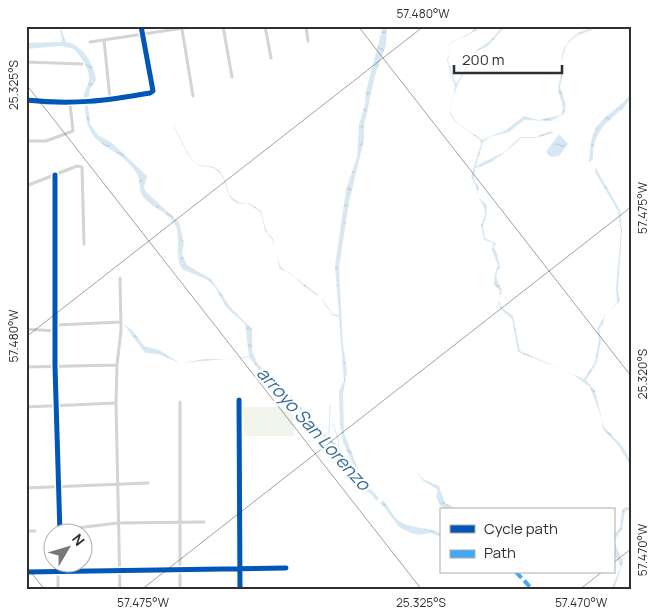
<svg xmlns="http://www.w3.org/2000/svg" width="657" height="616" font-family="Manrope,sans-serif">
	<defs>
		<pattern id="water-ripples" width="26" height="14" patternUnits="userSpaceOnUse" patternTransform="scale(1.25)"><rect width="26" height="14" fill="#d8e8f3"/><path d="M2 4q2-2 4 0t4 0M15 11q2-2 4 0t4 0" fill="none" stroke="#bac7d1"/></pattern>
	</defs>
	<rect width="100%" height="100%" fill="#fff"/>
	<path fill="#f1f5ec" d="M243,407H293L294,436H244Z"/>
	<path fill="url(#water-ripples)" d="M60,26L66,42C83,45 94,64 96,80L90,89L88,100H84C83,92 87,89 89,81C91,70 81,57 74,49L61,46L26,49V43L62,42Z
		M383,26H387L386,45L375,75L364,126V140L349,202L339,267L343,345L347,371L343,394L344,433L363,481L379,498L377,501L370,493L364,491L336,449L320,433L306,422L296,407L269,383L249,357L182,363L204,359H226L249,356L245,324L226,307L215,287L206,279L182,269C173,253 183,235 173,221C165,211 151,206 143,197C138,190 141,181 137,174C117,141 86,153 85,105H88L90,124L98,135L112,143L147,176L144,187L146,192L179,222L184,243L182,254L187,265L211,279L231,308L252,329V351L257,363L300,405L307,419L337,445L361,483L343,442L340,425L339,391L344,381L339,317L332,315L320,297L305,287L290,273L280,269L272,239L265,231L262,217L260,212L249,204C246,203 244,204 241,204C225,202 228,183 220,173C214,166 206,167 199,166C190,163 176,131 172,123C177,130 190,161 198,165C202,166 208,165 213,167C226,172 226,186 230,196L240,203H249L261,211L267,233L273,238L275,251L281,267C299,282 322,292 332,314L339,315L335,266L346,190L357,157L359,125L365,104L366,91Z
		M478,26H480C472,37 459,36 450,44L448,61L456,84L477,50L490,41L502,27L507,26C499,32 497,36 491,43C488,48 482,47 478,51C469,62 446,101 452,115C457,125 474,133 482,140L506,130L524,116L538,120L561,115C566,107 559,97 558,89C558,83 561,78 561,73C559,43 573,30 602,26L576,36L567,44L561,62L563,73L560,87L566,105L564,114L551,121L524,120L509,132L490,137L483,142L476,166L504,152L520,137H536L550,131L554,133L535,138H521C511,148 488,167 475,168L474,180L479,187L477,195V189L471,176L481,144L480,140L455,121L450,114L455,87L447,61L451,42L470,33Z
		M631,93C631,114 591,118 593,159L589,162C590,154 590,145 592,138C596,118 621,109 631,93Z
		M559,134L568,144L559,156L551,157L546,152Z
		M595,167L620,210L622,231L618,289L620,301L610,311L617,303L616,287L621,232L618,211L595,172Z
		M478,197L487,205L486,218L483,225L485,238L496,244L493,248L497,253L500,267C493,274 498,283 502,290L501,295H499L500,291L494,284L495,273L498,266L492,250L493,243L484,240L481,225C488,212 485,208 478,197Z
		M498,299L502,308L513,316L520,351L584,379L595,362L599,339L597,329L605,315L603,324L599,329L601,340L597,362L586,380L595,391L604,427L622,446L631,461V466L618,445L603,429L602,419L590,387L571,373L518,352L512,319L500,308Z
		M123,323L132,330L144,346L159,350L180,363L158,354L145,353Z
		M417,471L423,479L439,486L445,503L459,510C446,510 439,509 436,496L438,490L422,480Z
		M383,500C388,506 392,515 398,520C410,529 427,527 441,533V537L431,533L419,535L411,533L399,527L381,503Z
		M625,507H631V510L625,511L622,529L614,541L623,562L614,590H611L621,566L613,553V535L620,528L622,510Z"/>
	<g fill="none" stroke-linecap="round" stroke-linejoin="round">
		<path stroke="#d8e8f3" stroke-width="1" d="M333,424L338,439L339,450
			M329,436L330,405"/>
		<path stroke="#d4d4d4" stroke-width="3" d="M223,26L232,77
			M265,26L271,58
			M306,26L308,41
			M182,29L193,96
			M104,40L110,99
			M90,42L197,26
			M26,62L82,64
			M26,141H46L73,131L70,104
			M55,175V366L60,534
			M26,186L77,166L82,167L84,244
			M56,325L121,322
			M26,329L55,331
			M26,367L117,365
			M239,400L240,590
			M26,407L116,403
			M26,488L148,483
			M60,530L118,523L204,522
			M26,531H35
			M26,572L286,568
			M58,590V564
			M120,590L116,403L117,365L121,330L120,278
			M180,590V402"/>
		<path stroke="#d4d4d4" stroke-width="4.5" d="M26,100C73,105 105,101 150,93L153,91L141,26"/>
		<path stroke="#3fa9f5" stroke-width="4" stroke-dasharray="8 4" stroke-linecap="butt" d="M516,572L533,590"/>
		<defs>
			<path id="cycleway" d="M26,100C73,105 105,101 150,93L153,91L141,26
				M55,175V366L60,534
				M239,400L240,590
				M26,572L286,568"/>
		</defs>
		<use href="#cycleway" stroke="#fff" stroke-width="8"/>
		<use href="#cycleway" stroke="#0057b8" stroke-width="5"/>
	</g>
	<path fill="none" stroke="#2f2f2f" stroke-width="1" stroke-opacity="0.45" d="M358,26L631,376M26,84L422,590M26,337L424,26M613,563L631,549M26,566L45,590M141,590L631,207M579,590L602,572"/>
	<g text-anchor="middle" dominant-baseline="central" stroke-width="5" stroke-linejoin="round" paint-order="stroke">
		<g font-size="18" font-style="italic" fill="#376f98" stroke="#fff">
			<text transform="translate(314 428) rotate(48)">arroyo San Lorenzo</text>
		</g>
	</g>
	<rect width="657" height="616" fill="none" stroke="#ffffff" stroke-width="55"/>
	<rect x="440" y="508" width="175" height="65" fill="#ffffff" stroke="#acacac"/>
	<rect x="450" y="525" width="25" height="8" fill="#0057b8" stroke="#acacac"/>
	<text x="484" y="534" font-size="15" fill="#2f2f2f">Cycle path</text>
	<rect x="450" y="550" width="25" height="8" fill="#3fa9f5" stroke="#acacac"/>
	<text x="484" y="558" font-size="15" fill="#2f2f2f">Path</text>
	<g transform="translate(68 548) rotate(52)"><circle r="24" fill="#ffffff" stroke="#acacac"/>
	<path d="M0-4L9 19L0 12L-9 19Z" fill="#787878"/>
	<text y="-8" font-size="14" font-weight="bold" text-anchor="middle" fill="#2f2f2f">N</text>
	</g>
	<path d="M454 65v8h108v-8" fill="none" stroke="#2f2f2f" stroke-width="2.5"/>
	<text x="462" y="65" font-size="15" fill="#2f2f2f" stroke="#ffffff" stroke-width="4" paint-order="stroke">200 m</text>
	<rect x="28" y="28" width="602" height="560" fill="none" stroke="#2f2f2f" stroke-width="2"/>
	<g font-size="12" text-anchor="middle" fill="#2f2f2f">
		<text x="423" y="18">57.480°W</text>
		<text transform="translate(14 85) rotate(-90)" y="4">25.325°S</text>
		<text transform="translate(643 208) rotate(-90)" y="4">57.475°W</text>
		<text transform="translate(14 336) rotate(-90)" y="4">57.480°W</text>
		<text transform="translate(643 374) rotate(-90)" y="4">25.320°S</text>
		<text transform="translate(643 550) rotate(-90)" y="4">57.470°W</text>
		<text x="143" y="607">57.475°W</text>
		<text x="421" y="607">25.325°S</text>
		<text x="581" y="607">57.470°W</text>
	</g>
</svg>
